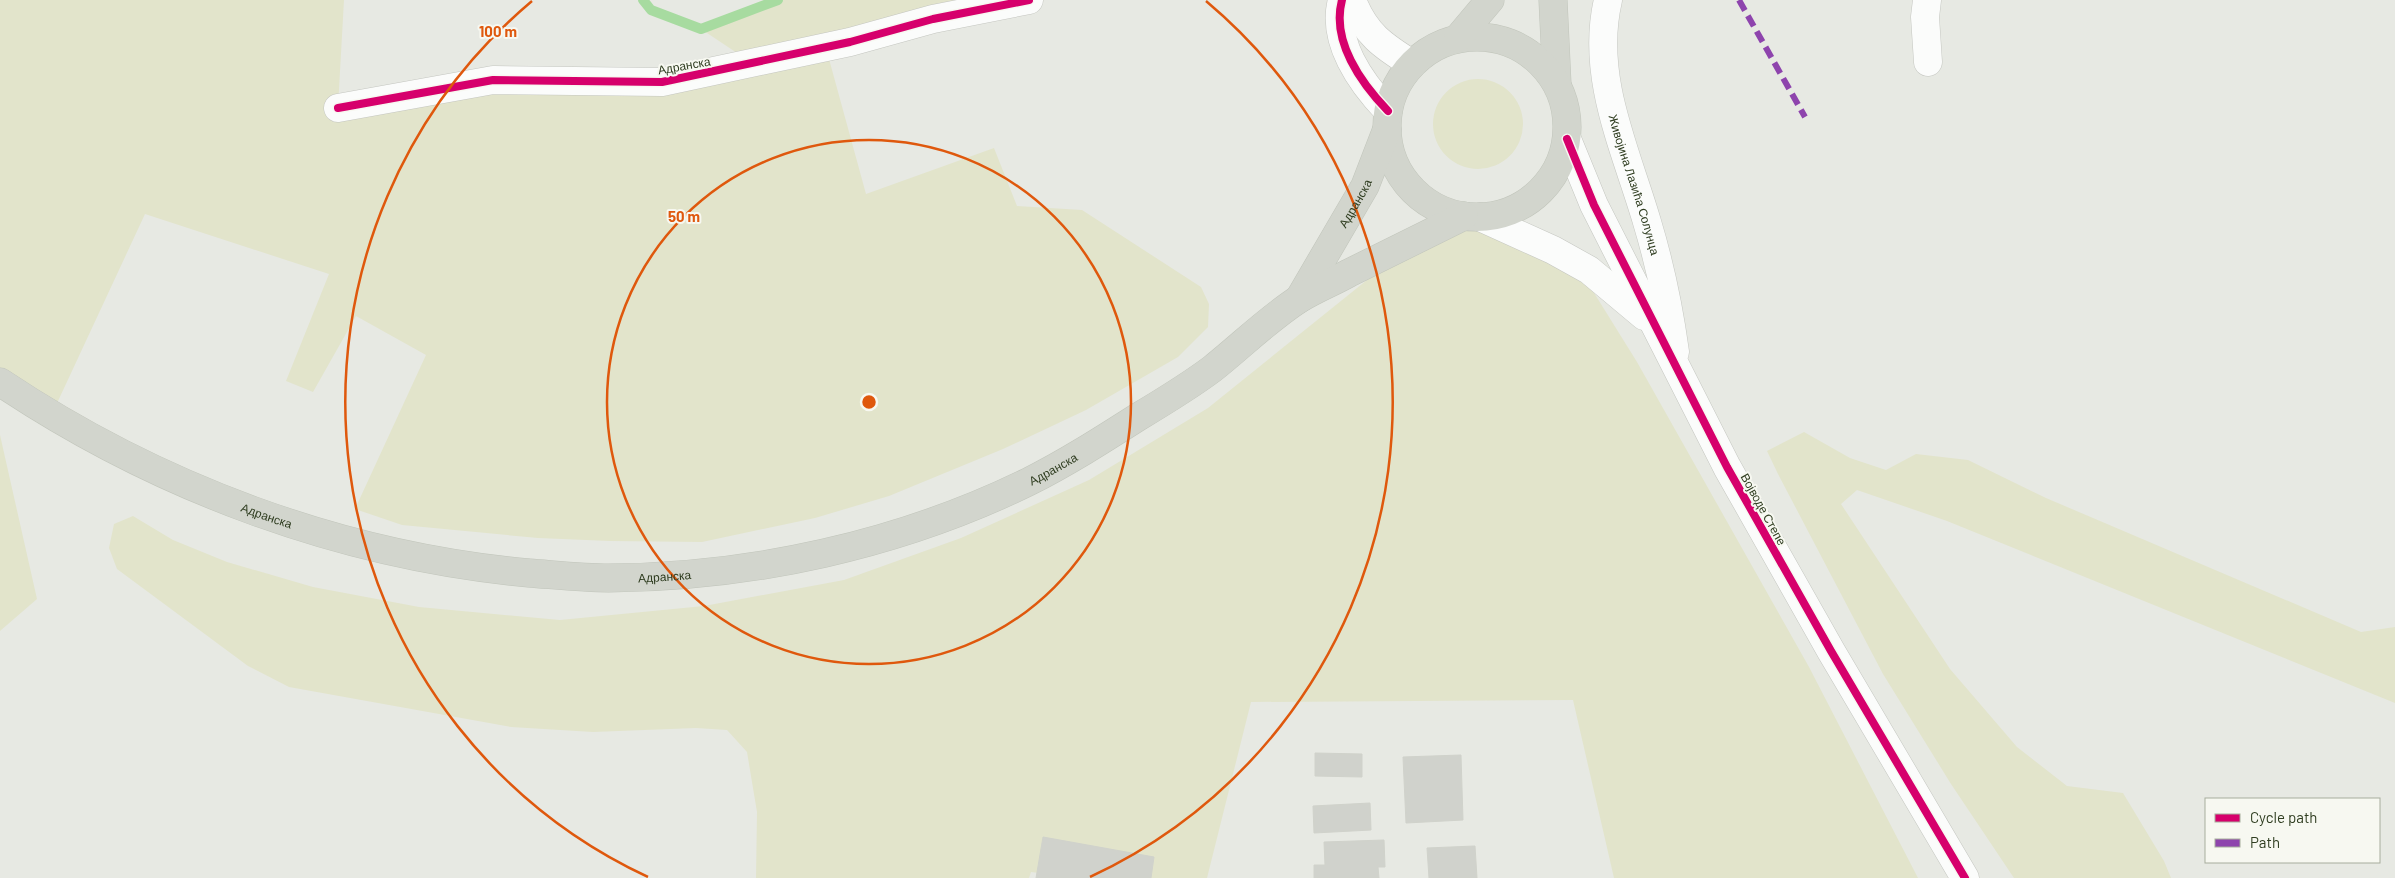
<svg xmlns="http://www.w3.org/2000/svg" width="2395" height="878" font-family="Barlow,sans-serif">
	<rect width="100%" height="100%" fill="#e7e9e3"/>
	<path fill="#e2e4cb" d="M0,0H344L338,107L752,63L701,29L777,0H1029L826,48L866,194L994,148L1017,206L1082,210L1201,287L1209,304L1208,327L1178,357L1086,410L1003,449L889,496L815,518L702,542L610,541L538,538L402,525L355,509L426,355L356,316L313,392L286,381L329,274L145,214L52,414L0,382Z
		M1433 124a45 45 0 1 1 90 0a45 45 0 1 1-90 0Z
		M1468,229L1495,233L1566,270L1591,288L1637,362L1809,667L1918,878H1614L1573,700L1251,702L1207,878H1079L1031,872L1029,878H756L757,812L747,752L727,730L696,728L593,732L511,727L289,687L248,666L117,569L109,548L114,524L133,516L173,540L227,562L313,587L419,607L560,620L704,606L844,580L961,538L1089,480L1208,408L1372,276Z
		M1804,432L1850,458L1886,470L1916,454L1968,460L2046,498L2361,632L2395,627V703L1947,521L1857,490L1841,504L1950,669L2017,747L2067,786L2123,793L2164,861L2171,878H2014L1951,784L1883,674L1778,474L1767,451Z
		M0,435L37,599L0,631Z"/>
	<g fill="none" stroke-linecap="round" stroke-linejoin="round">
		<path stroke="#a7dba0" stroke-width="10" d="M643,0L651,10L701,29L778,0"/>
	</g>
	<path fill="#d0d2cc" stroke="#d0d2cb" d="M1315,753L1362,754V777L1315,776Z
		M1461,755L1463,820L1406,823L1403,757Z
		M1370,803L1371,830L1314,833L1313,806Z
		M1043,837L1154,857L1151,878H1036Z
		M1384,840L1385,867H1378L1379,878H1314V865H1325L1324,842Z
		M1475,846L1477,878H1429L1427,848Z"/>
	<g fill="none" stroke-linecap="round" stroke-linejoin="round">
		<defs>
			<g id="minor">
				<path d="M1342,0C1331,41 1361,83 1388,111"/>
				<path d="M1352,0C1365,34 1383,46 1412,64"/>
				<path id="s1" d="M1608,0C1590,77 1626,150 1647,222C1660,265 1669,308 1675,352"/>
				<path d="M1927,0L1925,17L1928,62"/>
				<path d="M338,108L493,80L662,82L850,42L933,19L1029,0"/>
				<path d="M1567,139L1594,205L1727,467L1831,651L1965,878"/>
				<path d="M1480,217L1553,250L1589,270L1644,316"/>
			</g>
			<g id="major">
				<path d="M1553,0L1557,84"/>
				<circle cx="1477" cy="127" r="90"/>
				<path d="M1458,38L1490,0"/>
				<path id="s2" d="M1299,299L1365,186L1387,129"/>
				<path id="s3" d="M0,382C157,487 341,556 529,573C556,575 583,578 609,578C752,577 899,545 1028,482C1066,463 1102,440 1138,417C1163,402 1188,387 1212,369C1241,346 1268,319 1299,299C1315,289 1333,282 1349,273C1387,254 1425,235 1464,216"/>
			</g>
		</defs>
		<use href="#minor" stroke="#c4c6c0" stroke-width="29"/>
		<use href="#major" stroke="#c1c5bb" stroke-width="29"/>
		<use href="#minor" stroke="#fbfcfb" stroke-width="28"/>
		<use href="#major" stroke="#d2d5cd" stroke-width="28"/>
		<path stroke="#8e44ad" stroke-width="6" stroke-dasharray="12 6" stroke-linecap="butt" d="M1739,0L1805,117"/>
		<defs>
			<path id="cycleway" d="M1342,0C1331,41 1361,83 1388,111
				M338,108L493,80L662,82L850,42L933,19L1029,0
				M1567,139L1594,205L1727,467L1831,651L1965,878"/>
		</defs>
		<use href="#cycleway" stroke="#f7f8f1" stroke-width="11"/>
		<use href="#cycleway" stroke="#d6006c" stroke-width="8"/>
	</g>
	<g fill="none" stroke="#df580d" stroke-width="2.5">
		<circle cx="869" cy="402" r="262"/>
		<path d="M648 877A524 524 0 0 1 532 1M1206 1A524 524 0 0 1 1090 877"/>
	</g>
	<g text-anchor="middle" dominant-baseline="central" stroke-width="4" stroke-linejoin="round" paint-order="stroke">
		<g font-size="12" fill="#2f3d20" stroke="#f7f8f1">
			<text transform="translate(684 65) rotate(-10)">Адранска</text>
			<text stroke="none"><textPath href="#s1" startOffset="189">Живојина Лазића Солунца</textPath></text>
			<text stroke="none"><textPath href="#s2" startOffset="111">Адранска</textPath></text>
			<text stroke="none"><textPath href="#s3" startOffset="1110">Адранска</textPath></text>
			<text transform="translate(1764 509) rotate(61)">Војводе Степе</text>
			<text stroke="none"><textPath href="#s3" startOffset="299">Адранска</textPath></text>
			<text stroke="none"><textPath href="#s3" startOffset="704">Адранска</textPath></text>
		</g>
	</g>
	<circle cx="869" cy="402" r="8" fill="#df580d" stroke="#f7f8f1" stroke-width="2.5"/>
	<g font-size="15" text-anchor="middle" font-weight="bold" fill="#df580d" stroke="#f7f8f1" stroke-width="4" stroke-linejoin="round" paint-order="stroke">
		<text x="498" y="37">100 m</text>
		<text x="684" y="222">50 m</text>
	</g>
	<rect x="2205" y="798" width="175" height="65" fill="#f7f8f1" stroke="#a7ad9d"/>
	<rect x="2215" y="814" width="25" height="8" fill="#d6006c" stroke="#a7ad9d"/>
	<text x="2250" y="823" font-size="15" fill="#2f3d20">Cycle path</text>
	<rect x="2215" y="839" width="25" height="8" fill="#8e44ad" stroke="#a7ad9d"/>
	<text x="2250" y="848" font-size="15" fill="#2f3d20">Path</text>
</svg>
